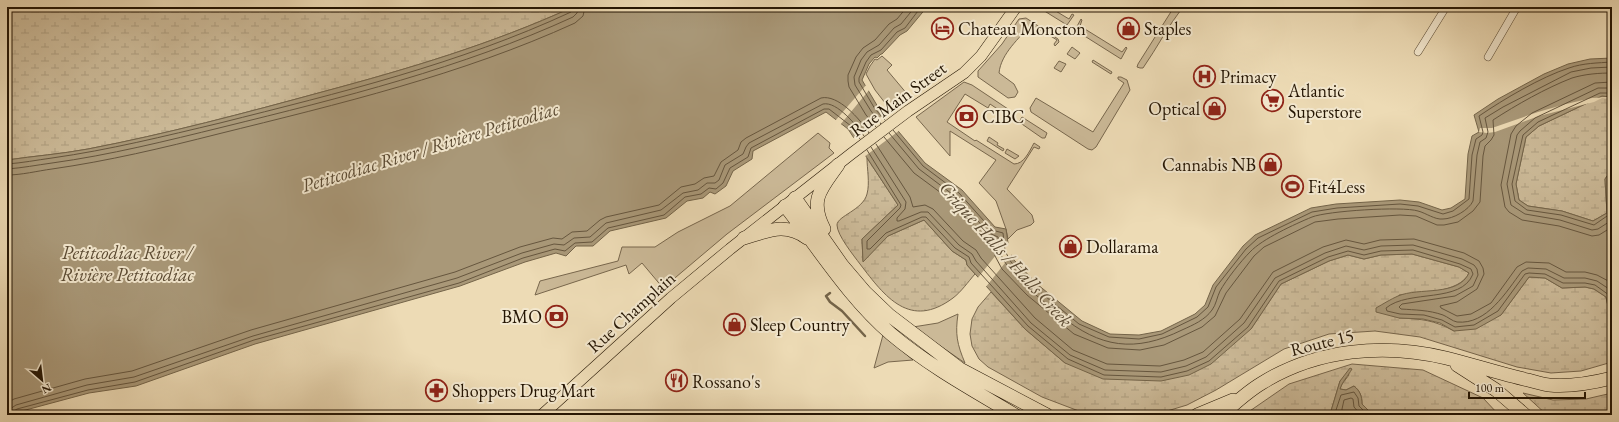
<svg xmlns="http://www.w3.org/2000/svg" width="1619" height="422" font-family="'EB Garamond',serif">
	<defs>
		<pattern id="wetland-marsh" width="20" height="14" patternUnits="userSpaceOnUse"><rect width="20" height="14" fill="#cbb997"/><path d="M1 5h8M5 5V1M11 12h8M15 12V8" fill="none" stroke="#ae9e80"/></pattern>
	</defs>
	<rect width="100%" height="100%" fill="#eddbb5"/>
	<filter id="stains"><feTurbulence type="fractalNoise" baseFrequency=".005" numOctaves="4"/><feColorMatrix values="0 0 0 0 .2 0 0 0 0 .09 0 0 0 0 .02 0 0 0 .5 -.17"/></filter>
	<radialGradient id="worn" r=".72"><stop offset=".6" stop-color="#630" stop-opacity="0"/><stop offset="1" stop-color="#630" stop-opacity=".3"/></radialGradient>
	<path fill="#cbb997" stroke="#78674d" d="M1038,7H1049L1069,19L1072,14L1074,15L1067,25Z
		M1174,7H1183C1168,26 1157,48 1143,68H1140L1137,67L1138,64Z
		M1026,18L1058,39L1059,42L1055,46L1054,44L1057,40L1031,24C1020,38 1001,53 999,73L1014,84L1018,92L1015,97L1008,98L978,77V71L1002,44L1019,19Z
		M1081,19L1082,20L1080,26L1122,52L1126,47L1127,48L1121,59L1075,30Z
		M1072,47L1080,53L1075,59L1067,54Z
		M882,56L892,65L887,70L908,95L889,108L875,90L866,74L870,66L875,59L877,60Z
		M1093,60L1112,72L1111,74L1092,62Z
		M1059,61L1066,64L1061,72L1054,68Z
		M1118,77H1121L1127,80L1130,90L1096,147L1092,150L1088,149L1031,112L1030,108L1036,98L1093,132L1124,83L1118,79Z
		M964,82L972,85L1008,109L1009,112L1005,114L990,104L988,108L965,94L947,122L975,141L976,140L1014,164C1024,164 1029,152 1034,143L1040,147L1039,149L1034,147L1007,189L1032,215L1034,222L1031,225L1017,230L1008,239L1006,229L996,201L979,183L996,160L950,131V156L916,117Z
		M1022,117L1047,133L1045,138H1042L1019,122Z
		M818,133L830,143L829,148L834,153L727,234L663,288L642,263L629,274L626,265L535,295L540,281L618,261L622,247H655L678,232L730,206Z
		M989,137L998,143L997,145L1004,149L1003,151L989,142L987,141Z
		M1007,149L1019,156L1015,159L1005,153Z
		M958,314C955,334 957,344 965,363L913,327L938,323Z
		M883,335L913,360L888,362L874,368Z"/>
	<path fill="url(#wetland-marsh)" stroke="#78674d" d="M7,7H573C492,44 408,69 322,92C245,113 166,134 88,149C61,154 34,156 7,160Z
		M1602,96L1612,97V169L1605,179L1607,213L1593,221L1562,211L1528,206L1519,200L1516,184L1526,137L1539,126Z
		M867,158L898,205L862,239L863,261L888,236L924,220L952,251L966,260L967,265L975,274C968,282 961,292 953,298C910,330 885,297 860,264C854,256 837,235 837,225C837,216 863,210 867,194C870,183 867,169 867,158Z
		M1412,254L1459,267L1469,273C1460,293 1419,293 1399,295V318C1422,319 1434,320 1454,331L1501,315L1529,277L1545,278L1562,288L1585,287L1594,289L1606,297L1612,325V362L1581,371L1551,373L1517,367L1420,337L1375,331L1329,334L1284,349L1216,390L1187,405L1154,415H1094L1084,413L1042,397L988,367L979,359L972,346L970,334L972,319L978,307L991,292L1025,329L1065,363L1251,329L1281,284L1329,261L1348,255L1364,259L1381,255Z
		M1352,364L1423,370L1483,398L1499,415H1373L1362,404C1362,396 1360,391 1354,386L1346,390L1340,389L1342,384L1349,375L1348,373L1340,381L1331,411L1335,415H1244L1289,384Z
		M1523,393L1553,400L1586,399L1612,393V415H1547Z"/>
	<path fill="#a99878" stroke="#746449" d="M573,7H927L907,31L900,35L882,54H881L877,58L875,57L869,64L862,80L878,107L925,163L962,190L995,227L1006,229L1009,250L1014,260L1037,284L1082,321L1110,334L1139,335L1161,331L1195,314L1205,305L1213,285L1243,246L1255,235L1311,208L1336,204L1400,200L1419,202L1442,210L1451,208L1465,199L1468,154L1472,136L1479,132L1474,115L1498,99L1544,74L1568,64L1590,59L1612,58V97L1602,96L1539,126L1526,137L1516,184L1519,200L1528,206L1562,211L1593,221L1607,213L1605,179L1612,169V325L1606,297L1594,289L1585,287L1562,288L1545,278L1529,277L1501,315L1476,329L1454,331L1440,323L1423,319L1399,318L1376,312V308C1383,304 1391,299 1398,296C1419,287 1458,297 1469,273L1459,267L1412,254L1381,255L1364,259L1348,255L1329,261L1281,284L1251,329L1211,364L1189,375L1161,381L1103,379L1065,363L1025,329L967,265L966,260L952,251L924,220L888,236L863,262L862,239L898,205L848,129L826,112L753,151L752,159L733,171L726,186L715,194L710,192L703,198L687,201L666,218L610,231L593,246H576L566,256L556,253L525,262L460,286L255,344L136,386L89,393L7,415V160C34,156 61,154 88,149C166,134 245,113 322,92C408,69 492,44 573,7Z
		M1350,368L1352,369C1348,376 1342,382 1340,389L1346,390L1354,386C1360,391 1362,396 1362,404L1373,415H1335L1331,411L1340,381Z"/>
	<path fill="#eddbb5" d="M867,84L870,89L840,125L835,121Z
		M1612,97V99L1602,98L1594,102L1539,116L1495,132L1487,133L1479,132L1480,128H1492L1538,112L1566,104L1592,98Z
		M886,113L900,130L864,157L852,139Z
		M1007,241L1011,246L1013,253L985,288L977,279Z"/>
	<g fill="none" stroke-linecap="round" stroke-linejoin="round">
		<path stroke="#66563e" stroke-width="1" d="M1612,82L1595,83L1532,113L1516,126L1511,134L1501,185L1505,207L1509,212L1522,220L1559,226L1592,236L1599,235L1612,227
			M1612,88H1598L1535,118L1520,131L1517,135L1507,184L1511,205L1525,214L1560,220L1592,230L1598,229L1612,220
			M1612,93H1600L1538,122L1523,135L1512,184L1515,201L1527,210L1561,215L1594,225L1610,214L1609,180L1612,176
			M885,120L875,109L859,82V78L866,62L871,55L881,50L897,32L905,28L921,7
			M881,124L871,111L855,85L854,77L861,60L867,52L879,45L894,28L901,24L915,7
			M876,127L866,115L849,87L848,81V75L856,57L863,48L875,40L889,24L897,19L907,7
			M893,130L923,166L959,193L992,230L1003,233L1005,251L1011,262L1034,287L1079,324L1109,337L1139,339L1162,334L1197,317L1208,307L1216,287L1246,249L1258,238L1312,212L1337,208L1400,204L1418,206L1443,214L1453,211L1469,199L1472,155L1476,139L1482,135L1483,132L1479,116C1504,99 1541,77 1569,68C1583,63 1598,63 1612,62
			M889,133L919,169L956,197L989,233L998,237C999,243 999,249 1001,255C1011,277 1041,299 1060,315C1100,348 1135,353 1182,330C1193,325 1205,320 1212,310C1216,305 1217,297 1220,291C1226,280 1241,261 1250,252C1262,239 1295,224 1312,217C1327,211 1402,206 1418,211C1426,213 1435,220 1443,219C1453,219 1469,210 1473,201L1477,155L1480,142L1486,138L1488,132L1485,118L1503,107L1571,72L1591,68L1612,67
			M884,137L914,173L952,201L984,237L993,242L995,256L1002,269L1027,295L1074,334L1108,348L1140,350L1164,345L1202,327L1215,316L1226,293L1254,256L1264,247L1315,222L1338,219L1400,215L1416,216L1437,225H1444L1458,222L1473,211L1480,202L1483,156L1485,146L1491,140L1494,135L1493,120C1516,105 1546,88 1572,78C1585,74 1599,73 1612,73
			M876,144L910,197L913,207L925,205L933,209L963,241L976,250L981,258L1035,318L1073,350L1107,364L1160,366L1184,360L1203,352L1240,319L1273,272L1323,247L1346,240L1364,244L1380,240L1414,239L1464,253L1479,261L1483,268L1484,274L1477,289L1457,302L1440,306L1441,308L1457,316L1471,314L1491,303L1517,267L1526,262L1549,263L1566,272H1585L1597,275L1612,283
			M871,147L906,202L905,209L897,218V221H899L921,212H928L959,245L972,254L976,261L1031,323L1070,355L1105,370L1161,372L1186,366L1206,357L1244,323L1275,278L1325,253L1346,246L1364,250L1381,246L1413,245L1462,259L1474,265L1477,269L1478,275L1473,286L1455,296L1402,304L1399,307L1401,309C1415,310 1429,310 1443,315C1448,317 1452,321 1457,322C1487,325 1506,292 1522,271L1528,268L1546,269L1564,278H1585L1597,281L1612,291
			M867,150L901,205L900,208L867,241V249H870L886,233L922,217H926L955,248L969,257L971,263L1028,326L1068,359L1104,375L1161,377L1187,371L1209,361L1248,327L1279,281L1328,257L1348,251L1364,255L1381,251L1413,250L1460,264L1471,269L1473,274C1461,304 1409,289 1386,308L1387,311L1400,314L1424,315L1442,320L1455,327L1474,325L1498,311L1525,274L1529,273L1545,274L1563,283H1585L1595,285L1609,295L1612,307
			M7,164C22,163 37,160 52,158C109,150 165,136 220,123C339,93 459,64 571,12L574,7
			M7,169C22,168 37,165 52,163C110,155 166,141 223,127C341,98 462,68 573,17L577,13L579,7
			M7,175C22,175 37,171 52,169C108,161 163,148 218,134C339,104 461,75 575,23L583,16L585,7
			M7,403L14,399L85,379L132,371L251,330L455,272L520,247L553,238L562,239L572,232L587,231L600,220L606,217L659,205L681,187L695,184L704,178L714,176L721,162L738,150L741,142L746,138L821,98C838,94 860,119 869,133
			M9,415L10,409L16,405L87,385L134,377L253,336L457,278L522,253L554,244L564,245L574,238L590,237L606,223L661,210L683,193L698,190L707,183H715L719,180L725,165L743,154L746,147L749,143L823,104C837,101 857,126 864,136
			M14,415V411L17,409L88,390L135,382L254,340L459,283L523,258L555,249L565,251L575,243L592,242L608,228L664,215L685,197L701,194L709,188L716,189L723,183L730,168L748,157L751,148L824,109H829L851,126L860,139
			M1337,415L1336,410L1341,395L1354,392L1358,398L1359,406L1368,415
			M1342,415V409L1344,400L1351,398L1353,399L1354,407L1361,415"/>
		<path stroke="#746449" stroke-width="2.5" d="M830,293L826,296L830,302L842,311L865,336"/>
		<defs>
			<path id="street" d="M1418,52L1446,7
				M1488,57L1517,7"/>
			<path id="primary" d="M542,415L671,298L730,249L851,154L908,111L964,73L981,56L1016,7"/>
			<path id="highway" d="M795,198L842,265L865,292L889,315L960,369L1047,415
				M785,206C819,249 849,298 891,334C929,366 973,390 1015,415
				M824,229C809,199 821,189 838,165
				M744,238C768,231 785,222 807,238
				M1457,365L1496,390L1525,415
				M1197,415L1233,400
				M1222,415C1235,403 1247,392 1262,383C1317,349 1384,343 1446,358C1474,365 1501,374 1528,380C1535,382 1542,384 1549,385C1570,387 1592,383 1612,378"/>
		</defs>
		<use href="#street" stroke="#564630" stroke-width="8"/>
		<use href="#primary" stroke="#241503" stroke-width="12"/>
		<use href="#highway" stroke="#241503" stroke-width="14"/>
		<use href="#street" stroke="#f3e8cf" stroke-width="7"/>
		<use href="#primary" stroke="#eddbb5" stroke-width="11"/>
		<use href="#highway" stroke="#eddbb5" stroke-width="13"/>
	</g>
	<defs>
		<symbol id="hotel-ring" viewBox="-11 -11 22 22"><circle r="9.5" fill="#f3e8cf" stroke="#8f2418" stroke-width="1.5"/><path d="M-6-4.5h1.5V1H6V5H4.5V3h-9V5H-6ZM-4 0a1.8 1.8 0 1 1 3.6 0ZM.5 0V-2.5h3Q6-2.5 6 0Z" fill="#8f2418"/></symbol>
		<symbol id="shop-ring" viewBox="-11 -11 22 22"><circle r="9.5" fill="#f3e8cf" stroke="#8f2418" stroke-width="1.5"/><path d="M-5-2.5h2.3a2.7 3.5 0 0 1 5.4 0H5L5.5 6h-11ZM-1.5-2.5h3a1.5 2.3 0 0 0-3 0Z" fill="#8f2418"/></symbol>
		<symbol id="hospital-ring" viewBox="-11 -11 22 22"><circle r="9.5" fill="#f3e8cf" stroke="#8f2418" stroke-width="1.5"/><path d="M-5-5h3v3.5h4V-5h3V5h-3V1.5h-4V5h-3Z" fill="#8f2418"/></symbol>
		<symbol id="supermarket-ring" viewBox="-11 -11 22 22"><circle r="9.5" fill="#f3e8cf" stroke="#8f2418" stroke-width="1.5"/><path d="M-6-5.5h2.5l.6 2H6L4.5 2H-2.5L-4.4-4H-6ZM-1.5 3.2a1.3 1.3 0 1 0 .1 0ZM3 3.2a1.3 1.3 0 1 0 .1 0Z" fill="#8f2418"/></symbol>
		<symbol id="bank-ring" viewBox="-11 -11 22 22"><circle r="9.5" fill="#f3e8cf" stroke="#8f2418" stroke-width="1.5"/><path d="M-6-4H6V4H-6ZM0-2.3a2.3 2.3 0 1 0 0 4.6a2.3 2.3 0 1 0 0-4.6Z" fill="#8f2418"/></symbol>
		<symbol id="stadium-ring" viewBox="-11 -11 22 22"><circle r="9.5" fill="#f3e8cf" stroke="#8f2418" stroke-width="1.5"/><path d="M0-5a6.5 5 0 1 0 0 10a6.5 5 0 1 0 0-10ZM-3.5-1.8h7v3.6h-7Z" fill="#8f2418"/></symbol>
		<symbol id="restaurant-ring" viewBox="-11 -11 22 22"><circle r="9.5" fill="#f3e8cf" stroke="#8f2418" stroke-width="1.5"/><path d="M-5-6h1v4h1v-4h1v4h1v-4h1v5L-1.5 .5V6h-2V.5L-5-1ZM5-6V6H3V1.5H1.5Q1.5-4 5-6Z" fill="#8f2418"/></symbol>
		<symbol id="pharmacy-ring" viewBox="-11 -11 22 22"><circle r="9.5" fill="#f3e8cf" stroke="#8f2418" stroke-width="1.5"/><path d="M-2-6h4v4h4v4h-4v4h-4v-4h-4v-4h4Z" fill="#8f2418"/></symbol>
	</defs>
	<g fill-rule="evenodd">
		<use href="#hotel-ring" x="930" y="16" width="25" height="25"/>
		<use href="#shop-ring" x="1116" y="16" width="25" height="25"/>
		<use href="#hospital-ring" x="1192" y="64" width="25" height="25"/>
		<use href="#supermarket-ring" x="1260" y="88" width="25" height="25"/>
		<use href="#shop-ring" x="1202" y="96" width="25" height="25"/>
		<use href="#bank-ring" x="954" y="104" width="25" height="25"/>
		<use href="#shop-ring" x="1258" y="152" width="25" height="25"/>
		<use href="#stadium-ring" x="1280" y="174" width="25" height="25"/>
		<use href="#shop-ring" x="1058" y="234" width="25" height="25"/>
		<use href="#bank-ring" x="544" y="304" width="25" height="25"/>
		<use href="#shop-ring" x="722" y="312" width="25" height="25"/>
		<use href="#restaurant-ring" x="664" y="368" width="25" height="25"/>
		<use href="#pharmacy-ring" x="424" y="378" width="25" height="25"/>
	</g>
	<g text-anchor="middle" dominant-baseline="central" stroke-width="4" stroke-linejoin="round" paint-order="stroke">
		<g font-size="18" fill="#241503" stroke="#f3e8cf" text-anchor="start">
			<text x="958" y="28">Chateau Moncton</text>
			<text x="1144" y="28">Staples</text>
			<text x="1220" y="76">Primacy</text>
			<text x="1288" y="90">Atlantic<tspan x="1288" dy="21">Superstore</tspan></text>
			<text x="1200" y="108" text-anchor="end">Optical</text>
			<text x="982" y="116">CIBC</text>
			<text x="1256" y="164" text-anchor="end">Cannabis NB</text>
			<text x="1308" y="186">Fit4Less</text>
			<text x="1086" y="246">Dollarama</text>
			<text x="542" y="316" text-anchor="end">BMO</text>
			<text x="750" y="324">Sleep Country</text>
			<text x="692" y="381">Rossano's</text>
			<text x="452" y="390">Shoppers Drug Mart</text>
		</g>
		<g font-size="18" fill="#241503" stroke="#f3e8cf">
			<text transform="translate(898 99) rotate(-36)">Rue Main Street</text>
			<text transform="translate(631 312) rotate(-42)">Rue Champlain</text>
			<text transform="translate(1322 342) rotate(-14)">Route 15</text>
		</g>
		<g font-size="19" font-style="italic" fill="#594932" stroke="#f3e8cf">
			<text transform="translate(430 147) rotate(-17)">Petitcodiac River / Rivière Petitcodiac</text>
			<text x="127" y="252">Petitcodiac River /<tspan x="127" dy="22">Rivière Petitcodiac</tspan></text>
			<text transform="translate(1006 254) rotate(48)">Crique Halls / Halls Creek</text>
		</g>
	</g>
	<rect width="1619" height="422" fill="none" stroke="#eddbb5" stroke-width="24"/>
	<rect x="8" y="8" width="1603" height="406" fill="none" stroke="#241503" stroke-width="2"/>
	<rect x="12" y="12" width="1595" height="398" fill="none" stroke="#241503"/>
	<g transform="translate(42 380) rotate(152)" stroke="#f3e8cf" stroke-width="3" paint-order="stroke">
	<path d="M0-3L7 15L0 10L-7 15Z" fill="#241503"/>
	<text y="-6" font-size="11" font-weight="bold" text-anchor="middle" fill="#241503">N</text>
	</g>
	<path d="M1469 392v6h116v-6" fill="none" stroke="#241503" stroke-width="2"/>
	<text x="1475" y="392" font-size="12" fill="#241503" stroke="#f3e8cf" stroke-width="3" paint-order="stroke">100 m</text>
	<rect width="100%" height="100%" filter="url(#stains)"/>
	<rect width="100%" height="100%" fill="url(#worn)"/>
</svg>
